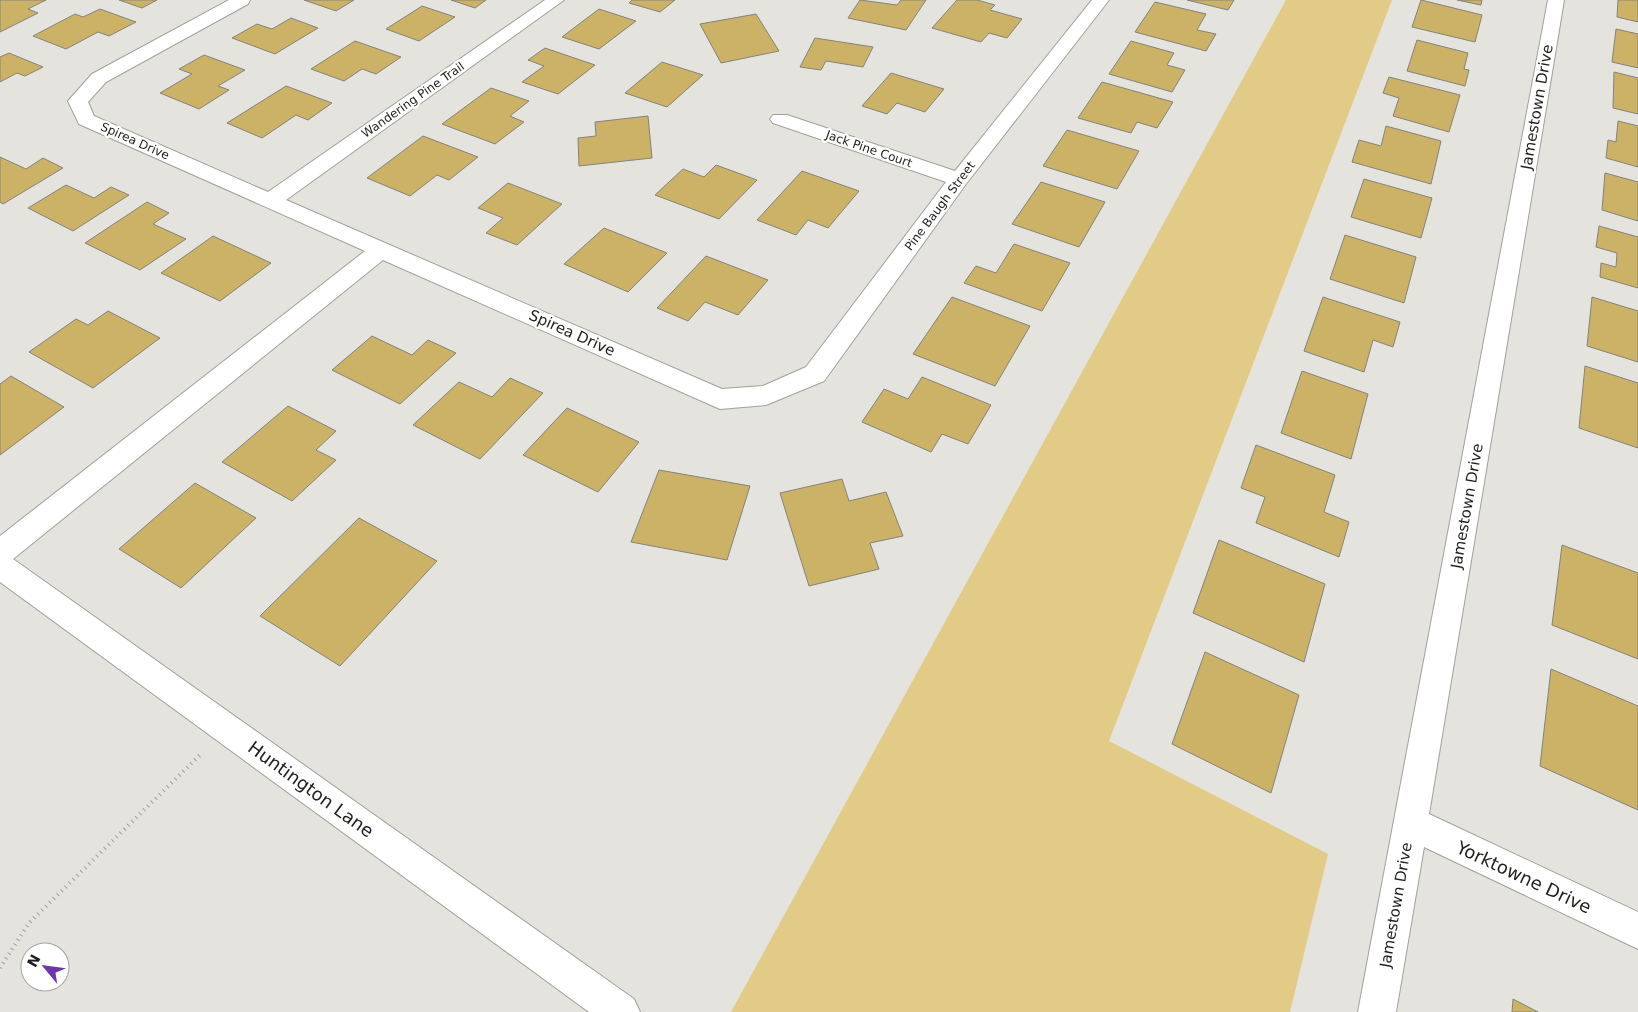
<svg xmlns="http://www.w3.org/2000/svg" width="1638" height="1012" font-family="'DejaVu Sans',sans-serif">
	<rect width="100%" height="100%" fill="#e5e3dd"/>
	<path fill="#e2cb87" d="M1286,0H1392L1109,741L1328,854L1290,1012H731Z"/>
	<path fill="#ccb266" stroke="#84827c" d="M0,0H46L28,9L38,13L0,32Z
		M119,0H157L142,8Z
		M304,0H354L336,11Z
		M451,0H486L475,8Z
		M632,0H675L660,12L629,3Z
		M860,0L897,5L901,0H926L906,30L848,18Z
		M957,0H977L995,5L990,10L1022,19L1007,38L989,33L981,42L932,28Z
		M1187,0H1234L1228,10Z
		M1421,0L1482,15L1475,42L1412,27Z
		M1457,0H1482L1481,5Z
		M1618,0H1638V22L1617,17Z
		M1155,2L1206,14L1197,30L1216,34L1206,51L1135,32Z
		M422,6L455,17L419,41L386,29Z
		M100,9L136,22L109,36L98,32L66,49L33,36L75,14L83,17Z
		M599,9L636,21L599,49L562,37Z
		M756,14L779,51L721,63L700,24Z
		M291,18L318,28L275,54L232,38L257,24L272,29Z
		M1616,29L1638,34V68L1612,62Z
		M815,38L873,47L863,67L826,61L821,70L800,67Z
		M1417,40L1468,53L1464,69L1469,70L1465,86L1407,71Z
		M355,41L401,57L376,74L362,69L344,81L311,69Z
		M1131,41L1174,53L1167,65L1185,70L1172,92L1109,74Z
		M545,48L595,65L558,94L522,82L544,66L528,60Z
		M9,53L43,67L25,76L17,73L0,82V57Z
		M204,55L245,70L218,86L229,90L199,109L160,93L192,74L179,69Z
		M662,62L703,75L667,107L625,93Z
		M1614,72L1638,78V114L1613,108Z
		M891,73L944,89L925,112L897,103L887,114L862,106Z
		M1389,77L1460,95L1449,132L1393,116L1399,98L1383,93Z
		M1102,82L1173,102L1157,128L1137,122L1131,133L1078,118Z
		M286,86L332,103L308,120L296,115L262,138L227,123Z
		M491,88L529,101L510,116L524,122L495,144L442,124Z
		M648,116L652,158L579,166L578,138L596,136L595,122Z
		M1618,121L1638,126V167L1606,158L1608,140L1616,142Z
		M1386,126L1441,141L1431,184L1352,162L1359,140L1381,146Z
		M1067,130L1139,151L1117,189L1043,166Z
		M423,136L478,157L449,180L437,175L410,196L367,178Z
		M0,157L26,169L43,158L63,168L3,204L0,202Z
		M716,165L757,180L719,219L655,195L683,169L704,177Z
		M802,171L859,191L828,228L808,220L796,235L757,220Z
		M1605,173L1638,182V221L1602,210Z
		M1364,179L1432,198L1421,238L1351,217Z
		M1041,182L1105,202L1079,247L1012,224Z
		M508,183L562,204L517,245L486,233L503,218L478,208Z
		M66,185L94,198L111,187L129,195L73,231L28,208Z
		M147,202L169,213L153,224L186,239L140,270L85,243Z
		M1599,226L1638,237V288L1600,277L1601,263L1616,267L1617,253L1596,247Z
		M604,228L667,253L628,292L564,264Z
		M1345,235L1416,257L1404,303L1330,279Z
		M213,236L271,263L220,301L161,273Z
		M1014,244L1070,263L1042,311L964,283L976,266L996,273Z
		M706,256L768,280L738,315L705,302L688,321L657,308Z
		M952,297L1030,326L995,386L913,354Z
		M1323,297L1400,322L1393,347L1373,340L1364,372L1304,351Z
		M1592,297L1638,311V362L1587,346Z
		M108,311L160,338L93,388L29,352L76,319L88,325Z
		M372,336L412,355L428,340L456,353L400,404L332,370Z
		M1585,366L1638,383V448L1579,428Z
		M1302,371L1368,394L1351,459L1281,433Z
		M11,376L64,407L0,455V384Z
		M922,377L991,405L968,444L942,434L931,452L862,422L884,389L908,399Z
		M510,378L543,393L480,459L413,425L459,382L492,397Z
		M288,406L336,431L316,450L336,460L292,501L222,462Z
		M567,408L639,442L598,492L523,455Z
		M1256,445L1335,475L1324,512L1349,522L1339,557L1256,523L1265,497L1241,488Z
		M659,470L750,486L727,560L631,542Z
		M842,479L849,501L886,492L903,536L870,543L879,569L809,586L780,493Z
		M195,483L256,518L181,588L119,549Z
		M359,518L437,561L340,666L260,616Z
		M1219,540L1325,584L1304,662L1193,613Z
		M1562,545L1638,573V659L1552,625Z
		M1205,652L1299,695L1271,793L1172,744Z
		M1551,669L1638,706V810L1540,766Z
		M1513,999L1538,1012H1512Z"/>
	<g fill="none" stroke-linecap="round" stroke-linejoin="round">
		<defs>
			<path id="street" d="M229,0H250L248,4L106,82L88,102L94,116L268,192L545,0H564L286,200L722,389L763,386L806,367L946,182L773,123L770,119L773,115H787L955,171L1092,0H1109L966,184L824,381L766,405L720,409L383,260L13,559L634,999L640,1012H589L0,582V536L365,251L79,124L68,101L92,74Z
				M1548,0H1564L1429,814L1638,912V949L1424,847L1396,1012H1358Z"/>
		</defs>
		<use href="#street" stroke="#a2a09a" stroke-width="2"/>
		<path stroke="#a09f9a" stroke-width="4" stroke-dasharray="1 4.5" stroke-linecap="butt" d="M0,968L29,923L201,754"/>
		<use href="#street" fill="#fff" fill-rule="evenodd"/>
	</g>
	<g text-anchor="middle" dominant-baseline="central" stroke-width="4.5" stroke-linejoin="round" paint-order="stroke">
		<g font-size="12" fill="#1f1f1c" stroke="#fff">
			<text transform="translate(413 100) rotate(-35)">Wandering Pine Trail</text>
			<text transform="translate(135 141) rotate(24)">Spirea Drive</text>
			<text transform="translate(869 149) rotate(19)">Jack Pine Court</text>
			<text transform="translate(940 206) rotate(-53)">Pine Baugh Street</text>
		</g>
		<g font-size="15" fill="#1f1f1c" stroke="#fff">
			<text transform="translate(1537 107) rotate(-80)">Jamestown Drive</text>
			<text transform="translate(572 333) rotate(24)">Spirea Drive</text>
			<text transform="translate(1467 506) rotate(-80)">Jamestown Drive</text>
			<text transform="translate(1396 905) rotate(-80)">Jamestown Drive</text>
		</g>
		<g font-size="18" fill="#1f1f1c" stroke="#fff">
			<text transform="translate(311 789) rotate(36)">Huntington Lane</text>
			<text transform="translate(1524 877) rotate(25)">Yorktowne Drive</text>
		</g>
	</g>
	<g transform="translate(45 967) rotate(299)"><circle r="24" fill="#ffffff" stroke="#a5a5a4"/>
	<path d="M0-4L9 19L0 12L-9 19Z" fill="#6e36ac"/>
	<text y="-8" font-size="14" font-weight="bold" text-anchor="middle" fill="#1f1f1c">N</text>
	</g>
</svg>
